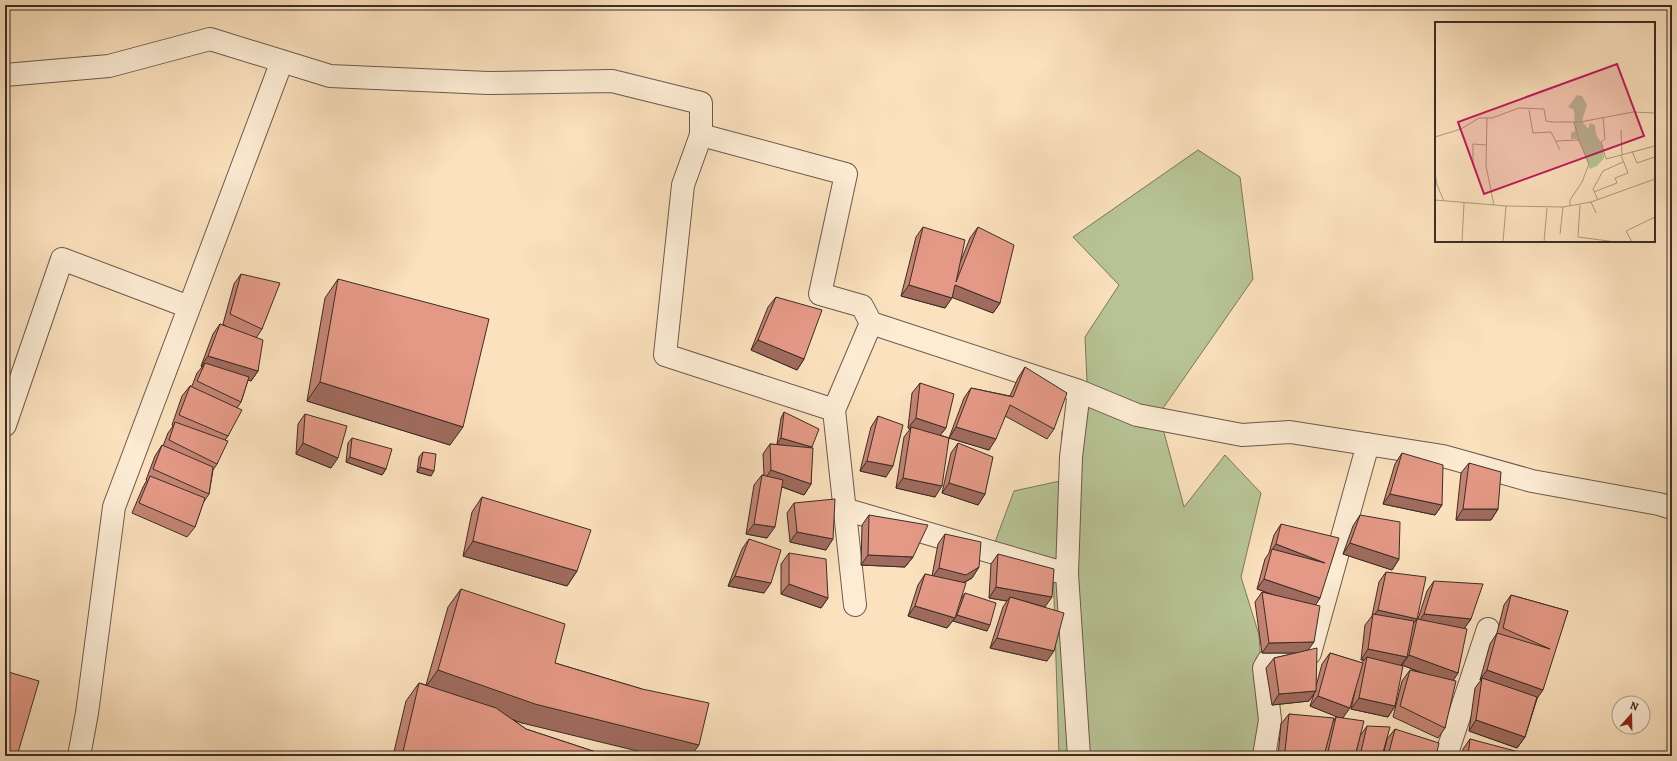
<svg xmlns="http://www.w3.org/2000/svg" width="1677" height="761" font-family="Alegreya,serif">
	<rect width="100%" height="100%" fill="#fbe1bd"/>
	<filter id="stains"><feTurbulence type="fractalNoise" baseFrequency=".005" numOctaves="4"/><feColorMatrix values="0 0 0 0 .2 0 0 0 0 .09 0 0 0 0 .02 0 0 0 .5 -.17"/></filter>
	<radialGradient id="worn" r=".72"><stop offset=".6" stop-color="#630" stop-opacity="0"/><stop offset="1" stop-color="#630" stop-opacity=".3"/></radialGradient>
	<path fill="#b8c496" stroke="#7a785e" d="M1198,150L1240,177L1253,279L1159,414L1184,507L1225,455L1261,493L1241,577L1259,635L1264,717L1255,756H1059L1053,564L995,542L1014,491L1060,481L1062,431L1088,404L1085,337L1119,285L1073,237Z"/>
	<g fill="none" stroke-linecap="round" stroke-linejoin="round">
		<defs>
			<path id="minor" d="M5,75L109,66L210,39L330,76L488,83L612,81L701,103V135L846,174L820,294L862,306L871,323L1079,391L1137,415L1242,435L1290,432L1443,456L1532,481L1659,504L1672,508
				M701,135L683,185L665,355L834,410L855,605
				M834,410L871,323
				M5,425L62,259L189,307
				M844,509L1067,574L1071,457L1079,391
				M1067,574L1079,756
				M79,756L87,713L114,507L282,61
				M1264,756L1270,720L1264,668L1268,661L1310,653L1368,444
				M1446,756L1488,629"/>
		</defs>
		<use href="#minor" stroke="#6b5a4c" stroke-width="24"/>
		<use href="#minor" stroke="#fcecd4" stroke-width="22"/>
	</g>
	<path fill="#c48473" stroke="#3b2d27" d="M923,227L960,263L970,238L978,227L1000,303L993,313L952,297L945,308L901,296L916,237Z
		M241,274L262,329L256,338L258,371L251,381L248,380L241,402L237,408L228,436L225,440L217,464L213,470L209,494L203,503L195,527L187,537L132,513L143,487L147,480H146L155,456L162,445L163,446L168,433L173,426L172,425L182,396L190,386H192L197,373L202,367L201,366L213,334L220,324L227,327L223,324L234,284Z
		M338,279L450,445L307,401L325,298Z
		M776,297L804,359L797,370L751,350L768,307Z
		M1025,367L1054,429L1047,439L1005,416L989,450L949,438L935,497L896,488L904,437L910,429L908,428L912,393L920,383L946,428L940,435L949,438L964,398L971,388L1010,396L1018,378Z
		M784,412L812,448L811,484L804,495L782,487L767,538L746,534L754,485L762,475H764L763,454L770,444L782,445L777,444L781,418Z
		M305,414L331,468L296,454L298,424Z
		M878,416L886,477L860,471L871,427Z
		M352,438L386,469L382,475L346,462L348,443Z
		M958,443L985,494L978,505L942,493L951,453Z
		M423,452L431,476L417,472L419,457Z
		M1402,453L1442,505L1435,515L1383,504L1395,464Z
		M1469,463L1498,509L1491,520H1456L1461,473Z
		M482,497L577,571L567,586L463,556L472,512Z
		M794,503L826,550L790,542L787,513Z
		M869,515L913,557L905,567L861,565L862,525Z
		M1360,515L1399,559L1392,570L1343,554L1353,526Z
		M1281,524L1320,598L1315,605L1308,650L1316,686L1322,664L1330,653L1362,663L1364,660H1361L1365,625L1372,616L1379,582L1386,572L1417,619H1418L1427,591L1434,581L1471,619L1464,628L1458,673L1453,680L1445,728L1438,738L1393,717L1402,681L1410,670L1424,674L1402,665V663L1401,665L1395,706L1388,717L1351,709L1355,691L1343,718L1355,756H1278L1281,724L1289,714L1333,722L1336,717H1339L1310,706L1314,694L1309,701L1272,705L1266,668L1274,658L1296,653H1262L1255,602L1262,592L1272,594L1257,589L1265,559L1269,553L1274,535Z
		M945,534L979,567L972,578L964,583L961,599L965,593L987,631L953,621V620L947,628L908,616L918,585L925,574L932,576L938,544Z
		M749,539L764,593L728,586L742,549Z
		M789,553L828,598L821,608L781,594V564Z
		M998,554L1045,607L1047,661L990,648L1003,607L1007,601L989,598L991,564Z
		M461,589L555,663L642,689L522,723L512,719L526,729L608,756H393L406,701L419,683L426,685L448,607Z
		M1511,595L1568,611L1537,699L1525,737L1517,748L1469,731L1475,688L1481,680H1480L1490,644L1497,633L1504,605Z
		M1367,726L1382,756H1355L1360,736Z
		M1395,729L1436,756H1383L1387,739Z
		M1470,739L1517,756H1462L1463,749Z"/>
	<path fill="#a06b5e" stroke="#3b2d27" d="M909,285L952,298L945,308L901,296Z
		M955,285L1000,303L993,313L948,296Z
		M758,340L804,359L797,370L751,350Z
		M208,356L258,371L251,381L203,367L205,363L202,367L201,366Z
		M320,382L463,427L450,445L307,401Z
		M916,418L946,428L938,438L911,427L910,429L908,428Z
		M956,427L996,439L989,450L949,438Z
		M781,438L812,447L809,453L777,444Z
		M303,443L338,458L331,468L296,454Z
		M350,457L386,469L382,475L346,462Z
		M867,461L893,466L886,477L860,471Z
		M420,467L434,471L431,476L417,472Z
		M771,470L811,484L804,495L764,480Z
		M903,478L942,486L935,497L896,488Z
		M949,483L985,494L978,505L942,493Z
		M1390,494L1442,505L1435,515L1383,504Z
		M1463,509H1498L1491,520H1456Z
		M754,524L775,527L767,538L746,534Z
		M797,532L833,539L826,550L790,542Z
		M473,541L577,571L567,586L463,556Z
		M1350,543L1399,559L1392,570L1343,554Z
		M1276,544L1325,563L1272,550Z
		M868,555L913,557L905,567L861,565Z
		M979,567L972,578L959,585L932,578L939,568Z
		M735,576L771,583L764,593L728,586Z
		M1264,579L1320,598L1313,609L1257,589Z
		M789,584L828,598L821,608L781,594Z
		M996,587L1052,597L1045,607L1010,597L1007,601L989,598Z
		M915,606L955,618L947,628L908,616Z
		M1378,610L1417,619L1409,629L1372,618Z
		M1424,614L1471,619L1464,629L1417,624Z
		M957,615L990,625L987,631L953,621Z
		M997,638L1054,651L1047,661L990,648Z
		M1314,642L1306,653H1262L1269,643Z
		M1368,649L1407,657L1399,668L1367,657L1364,660H1361Z
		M1409,655L1458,673L1451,684L1402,665Z
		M438,670L699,745L691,756H658L522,723L425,688Z
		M1487,670L1543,690L1536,700L1482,678L1481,680H1480Z
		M1316,691L1309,701L1272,705L1279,694Z
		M1318,696L1350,708L1342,719L1310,706Z
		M1359,698L1395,706L1388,717L1351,709Z
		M1476,720L1525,737L1517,748L1469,731Z"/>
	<path fill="#e49986" stroke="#3b2d27" d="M923,227L965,240L956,282L978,227L1014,245L1000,303L955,285L952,298L909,285Z
		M241,274L280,283L262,329L230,314Z
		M338,279L489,319L463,427L320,382Z
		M776,297L822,310L804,359L758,340Z
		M220,324L263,340L258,371L208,356Z
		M205,363L249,377L241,402L197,381Z
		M1025,367L1067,393L1054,429L1010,405L996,439L956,427L971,388L1013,397Z
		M920,383L954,394L946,428L916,418Z
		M190,386L242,410L228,436L179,415Z
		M784,412L819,429L812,447L781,438Z
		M305,414L347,426L338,458L303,443Z
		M878,416L903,425L893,466L867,461Z
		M175,422L228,441L217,464L169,440Z
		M911,427L949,438L942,486L903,478Z
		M352,438L392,449L386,469L350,457Z
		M958,443L993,457L985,494L949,483Z
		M770,444L813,448L811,484L771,470Z
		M162,445L213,467L209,494L153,469Z
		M423,452L436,454L434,471L420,467Z
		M1402,453L1443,465L1442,505L1390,494Z
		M1469,463L1501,472L1498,509H1463Z
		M762,475L783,480L775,527L754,524Z
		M150,476L205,498L195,527L139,503Z
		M482,497L591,530L577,571L473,541Z
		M835,499L833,539L797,532L794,503Z
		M869,515L928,525L913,557L868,555Z
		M1360,515L1400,522L1399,559L1350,543Z
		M1281,524L1339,538L1320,598L1264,579L1272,549L1325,563L1276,544Z
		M945,534L981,542L979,567L966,575L939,568Z
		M749,539L781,550L771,583L735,576Z
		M789,553L826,559L828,598L789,584Z
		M998,554L1054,569L1052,597L996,587Z
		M1386,572L1426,577L1417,619L1378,610Z
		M925,574L966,583L955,618L915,606Z
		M1434,581L1483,584L1471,619L1424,614Z
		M461,589L565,624L555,663L642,689L709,703L699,745L535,704L438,670Z
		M1262,592L1320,606L1314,642L1269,643Z
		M965,593L996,603L990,625L957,615Z
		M1511,595L1568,611L1543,690L1487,670L1497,633L1550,649L1503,628Z
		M1010,597L1064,613L1054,651L997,638Z
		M1373,614L1414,621L1407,657L1368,649Z
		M1417,619L1467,629L1458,673L1409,655Z
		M1317,648L1316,691L1279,694L1274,658Z
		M1330,653L1363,663L1350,708L1318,696Z
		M1367,657L1403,666L1395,706L1359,698Z
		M1410,670L1456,681L1445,728L1400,706Z
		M5,671L39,681L17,756H5Z
		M1482,678L1537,697L1525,737L1476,720Z
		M419,683L496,708L526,729L608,756H402Z
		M1289,714L1334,718L1324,756H1288L1285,751Z
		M1336,717L1364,721L1355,756H1327Z
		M1367,726L1390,727L1382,756H1360Z
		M1395,729L1439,743L1436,756H1388Z
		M1470,739L1519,752L1517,756H1468Z"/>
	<g transform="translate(1435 22)">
		<rect width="220" height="220" fill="#fbe1bd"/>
		<path d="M142,73L147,74L152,83L147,99L153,107L155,101L160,103L161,112L168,124L169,136L162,144L155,147L143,117H136V111L140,109L139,88L133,85Z" fill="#b8c496"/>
		<path fill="none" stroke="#ae9981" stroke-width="1" d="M94,88L98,111L116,110L125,128M168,95L170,117L166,120L171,137L220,124M52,96L51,144L59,183M186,108L187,132M0,115L26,107L44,96H57L84,86L109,87L111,99L117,100H145L198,90L220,91M121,119L144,118L139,100M197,129L202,141L220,135M38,143V122L51,123M0,150L2,163L9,179M159,170L182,161L180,156L193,151L186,133M0,178L71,184L128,185L156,180L220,157M163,178L158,167L168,149L188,140M156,180L161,191M145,183L143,215L181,220M135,184V178L147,160L154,142L144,118M125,212L128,185M27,220L29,181M68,220L71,184M109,220L112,186M197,220L191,209L220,195"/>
		<path fill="#c2185b" fill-opacity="0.15" stroke="#c2185b" stroke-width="2" d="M182,42L209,114L49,172L23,100Z"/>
		<rect width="220" height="220" fill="none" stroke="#3b2d27" stroke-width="2"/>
	</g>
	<rect width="1677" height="761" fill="none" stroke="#fbe1bd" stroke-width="20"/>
	<rect x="6" y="6" width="1665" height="749" fill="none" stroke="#3b2d27" stroke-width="2"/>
	<rect x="10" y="10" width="1657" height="741" fill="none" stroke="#3b2d27"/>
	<g transform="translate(1631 715) rotate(20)"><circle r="19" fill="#fcecd4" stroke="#afa08f"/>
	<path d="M0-3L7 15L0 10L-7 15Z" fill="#8f2418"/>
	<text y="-6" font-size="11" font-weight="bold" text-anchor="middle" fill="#3b2d27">N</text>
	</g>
	<rect width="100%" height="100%" filter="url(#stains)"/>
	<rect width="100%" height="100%" fill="url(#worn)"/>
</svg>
